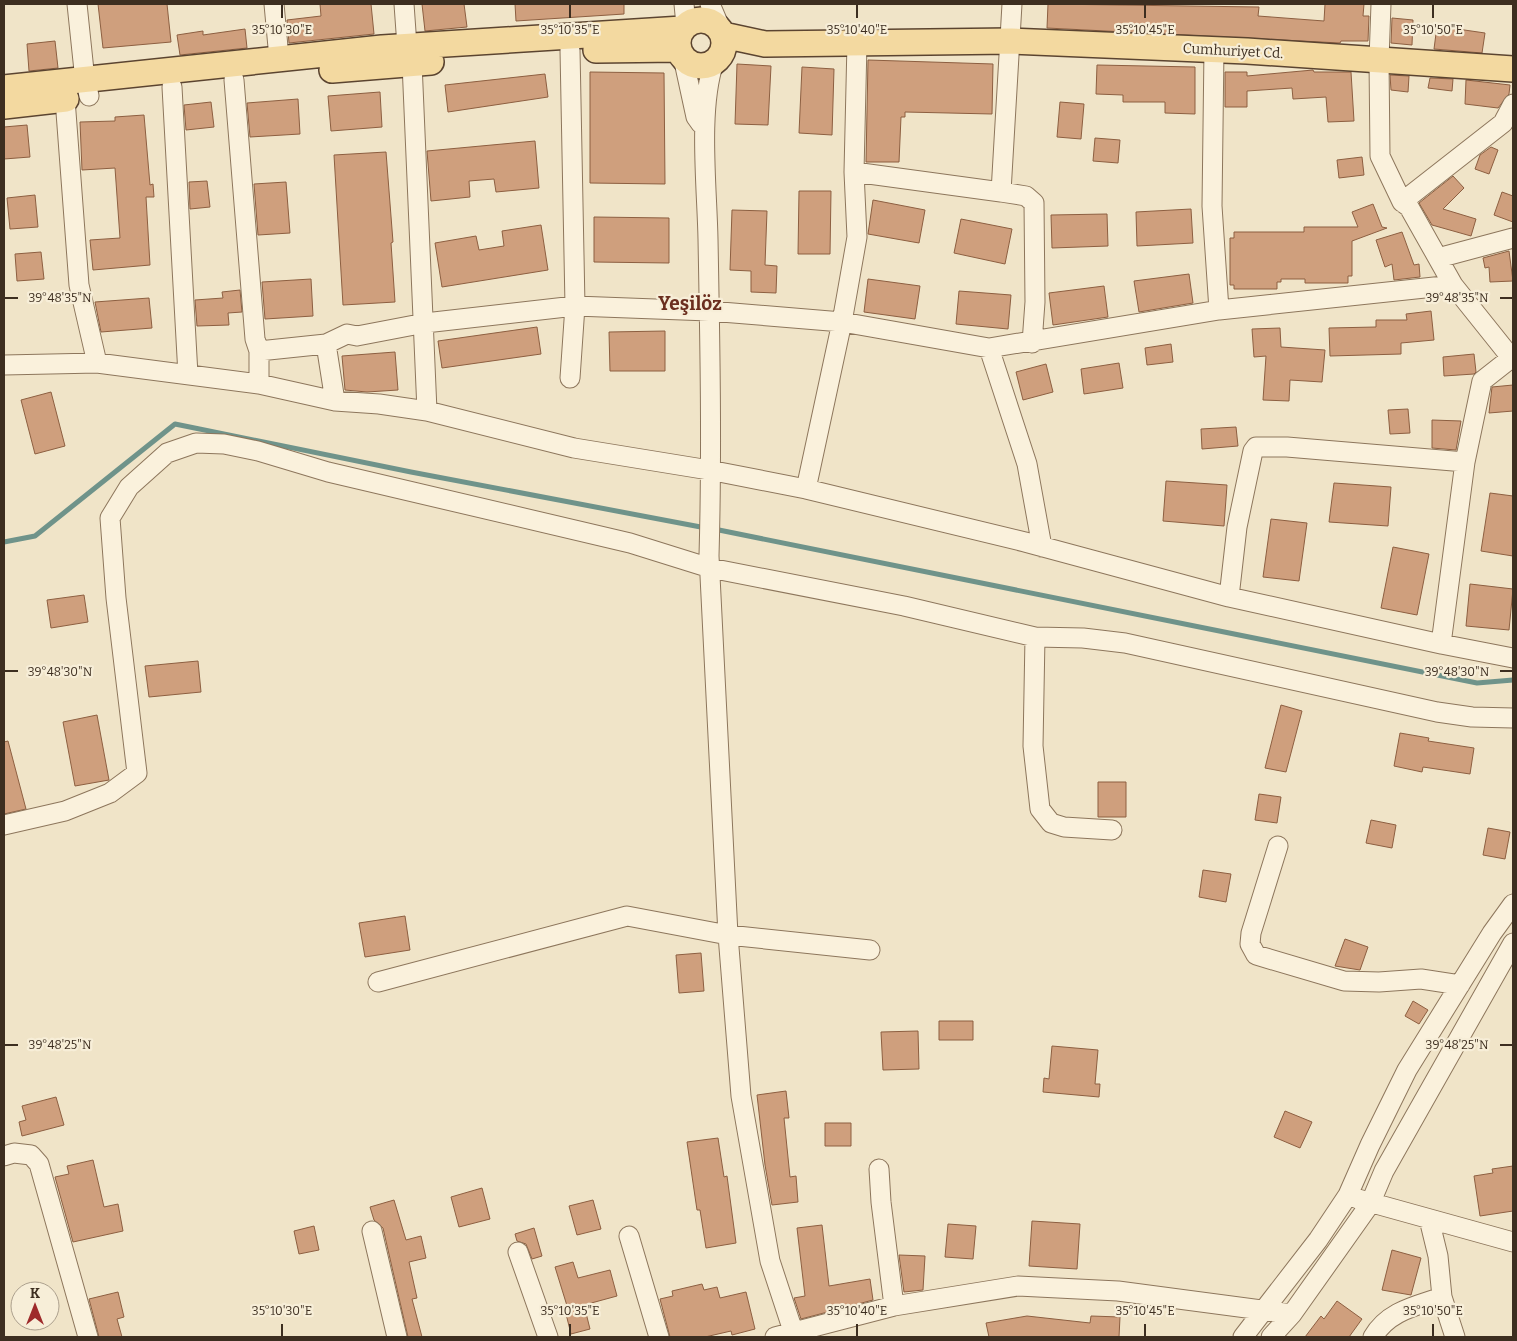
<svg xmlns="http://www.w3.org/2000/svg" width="1517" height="1341" font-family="Bitter,serif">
	<rect width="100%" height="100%" fill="#f0e4c8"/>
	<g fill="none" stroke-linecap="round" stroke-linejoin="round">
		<path stroke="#6f938a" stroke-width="5" d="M714,529L1477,683L1513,680
			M4,542L35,536L175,424L411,472L706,528"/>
	</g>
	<path fill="#cf9f7d" stroke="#8d5f41" d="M98,4H167L171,42L103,48Z
		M320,4H371L374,34L289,43L287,20L321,16Z
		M422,4H464L467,27L425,31Z
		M515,4H624V14L516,21Z
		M1048,4L1259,7L1258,16L1324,21L1325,4H1364L1363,16H1369L1368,41H1341L1340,43L1047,28Z
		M1392,18L1413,20L1412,45L1391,43Z
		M1437,26L1485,33L1482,53L1434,49Z
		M245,29L247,48L180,55L177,35L203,31V35Z
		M55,41L58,68L29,71L27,44Z
		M868,60L993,64L992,114L905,112V117H901L899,162H866Z
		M737,64L771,66L768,125L735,124Z
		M1097,65L1195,67V114L1165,113V102H1123V95L1096,94Z
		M802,67L834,69L832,135L799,133Z
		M1313,70L1314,72H1351L1354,121L1328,122L1326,97L1293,99L1292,88L1247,91V107H1225V72H1247V76Z
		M590,72L664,73L665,184L590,183Z
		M545,74L548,97L448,112L445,85Z
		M1390,75L1409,76L1408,92L1391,90Z
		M1430,78L1453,79L1452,91L1428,88Z
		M1466,80L1510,85L1509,94L1498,108L1465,104Z
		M380,92L382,127L331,131L328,96Z
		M298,99L300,134L250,137L247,103Z
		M211,102L214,127L186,130L184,105Z
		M1060,102L1084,104L1081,139L1057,137Z
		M144,115L150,185L153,184L154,197H146L150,265L93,270L90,240L120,238L115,168L82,170L80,122L115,121V117Z
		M27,125L30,157L4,159V127Z
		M1095,138L1120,140L1118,163L1093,161Z
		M535,141L539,188L496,192L494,179L469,181L470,197L431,201L427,151Z
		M1491,147L1498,150L1489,174L1475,169L1480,155Z
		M386,152L393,242L391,243L395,302L343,305L334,155Z
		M1362,157L1364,175L1339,178L1337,160Z
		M1453,176L1464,188L1443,209L1476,219L1471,236L1432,225L1419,203Z
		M207,181L210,207L190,209L189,182Z
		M286,182L290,233L258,235L254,184Z
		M799,191H831L830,254H798Z
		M1502,192L1513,196V222L1494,215Z
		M35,195L38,227L10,229L7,198Z
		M873,200L925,210L919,243L868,234Z
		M1373,204L1382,227L1387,228L1352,241V276H1348V283H1305V279H1281V282H1277V289H1234V285H1230V238H1234V232H1304V227H1358L1352,212Z
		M1191,209L1193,243L1137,246L1136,212Z
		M732,210L767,211L765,265L777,266L776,293L751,292V271L730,270Z
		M1107,214L1108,246L1052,248L1051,215Z
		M594,217L669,218V263L594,262Z
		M961,219L1012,229L1005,264L954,253Z
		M541,225L548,270L442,287L435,243L476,236L479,250L504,246L502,231Z
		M1402,232L1414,265L1419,264L1420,277L1394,280L1392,264L1385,267L1376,240Z
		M1509,251L1513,281L1490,282L1489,267L1485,268L1483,258Z
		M41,252L44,279L17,281L15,254Z
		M1189,274L1193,303L1139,312L1134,281Z
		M311,279L313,316L265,319L262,282Z
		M868,279L920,286L915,319L864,312Z
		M1104,286L1108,317L1053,325L1049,293Z
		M240,290L242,312L228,313L229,325L197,326L195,300L223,298L222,292Z
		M959,291L1011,295L1008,329L956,324Z
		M149,298L152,328L101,332L95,302Z
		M1431,311L1434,340L1401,343V354L1330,356L1329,328L1376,327V320H1407L1406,314Z
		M537,327L541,354L442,368L438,341Z
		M1280,328L1281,347L1325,350L1322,382L1290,380L1289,401L1263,400L1266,356L1254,357L1252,329Z
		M665,331V371H610L609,332Z
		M1171,344L1173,362L1147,365L1145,348Z
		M395,352L398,390L367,392L345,390L342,356Z
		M1474,354L1476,372L1474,374L1444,376L1443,357Z
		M1119,363L1123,388L1084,394L1081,369Z
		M1046,364L1053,392L1023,400L1016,372Z
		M1513,385V411L1489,413L1492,387Z
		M51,392L65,446L35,454L21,400Z
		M1408,409L1410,433L1390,434L1388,410Z
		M1432,420L1461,421L1456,450L1432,448Z
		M1236,427L1238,446L1202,449L1201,429Z
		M1166,481L1227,485L1224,526L1163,521Z
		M1334,483L1391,487L1388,526L1329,522Z
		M1490,493L1513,496V556L1481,551Z
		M1271,519L1307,523L1299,581L1263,577Z
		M1393,547L1429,554L1417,615L1381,608Z
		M1470,584L1513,589L1509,630L1466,626Z
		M84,595L88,622L51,628L47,600Z
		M198,661L201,692L149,697L145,666Z
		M1281,705L1302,711L1286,772L1265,768Z
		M97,715L109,780L75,786L63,722Z
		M1400,733L1429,738L1428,741L1474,748L1470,774L1423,767L1422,772L1394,766Z
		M8,741L26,809L4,814V742Z
		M1098,782H1126V817H1098Z
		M1259,794L1281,797L1277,823L1255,820Z
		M1371,820L1396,825L1392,848L1366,843Z
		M1488,828L1510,832L1505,859L1483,855Z
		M1203,870L1231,874L1226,902L1199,897Z
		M405,916L410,950L365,957L359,923Z
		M1345,939L1368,947L1360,970L1335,966Z
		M701,953L704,991L679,993L676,955Z
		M1413,1001L1428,1010L1419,1024L1405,1016Z
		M939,1021H973V1040H939Z
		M918,1031L919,1069L883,1070L881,1032Z
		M1052,1046L1098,1050L1095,1084H1100L1099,1097L1043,1092L1044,1078L1049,1079Z
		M786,1091L789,1118H784L790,1177L796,1176L798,1202L772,1205L765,1165L757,1095Z
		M56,1097L64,1125L22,1136L19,1122L26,1120L22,1106Z
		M1285,1111L1312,1122L1300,1148L1274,1137Z
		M825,1123H851V1146H825Z
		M718,1138L724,1177L727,1176L736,1243L706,1248L700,1210H697L687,1142Z
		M93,1160L104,1207L118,1204L123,1231L73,1242L55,1177L69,1174L67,1166Z
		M1513,1166V1211L1480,1216L1474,1176L1493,1173L1492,1169Z
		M482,1188L490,1219L459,1227L451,1197Z
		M394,1200L406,1240L421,1236L426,1258L409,1262L417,1298L412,1299L422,1337H408L383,1228L374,1220L370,1207Z
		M593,1200L601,1229L577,1235L569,1206Z
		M1032,1221L1080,1224L1077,1269L1029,1266Z
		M948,1224L976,1226L973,1259L945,1257Z
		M822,1225L829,1286L870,1279L873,1300L801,1319L794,1298L805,1296L797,1228Z
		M314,1226L319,1250L299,1254L294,1231Z
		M534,1228L542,1256L532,1259L526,1244L517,1241L515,1234Z
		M1392,1250L1421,1258L1411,1295L1382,1290Z
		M899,1255L925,1256L923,1290L904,1292Z
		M573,1262L578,1278L610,1270L617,1296L584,1305L590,1329L571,1334L565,1310L568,1309L555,1267Z
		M702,1284L704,1290L717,1287L720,1298L746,1292L755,1329L732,1335L731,1331L705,1337H670L660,1299L673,1296L672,1291Z
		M118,1292L124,1317L117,1319L122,1337H99L89,1299Z
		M1337,1301L1362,1319L1349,1337H1305L1321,1316L1324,1319Z
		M1027,1316L1090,1323L1091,1316L1120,1317L1119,1337H989L986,1323Z"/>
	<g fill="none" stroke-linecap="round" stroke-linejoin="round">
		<defs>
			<path id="minor" d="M77,4L84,71L89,96
				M274,4L279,58
				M404,4L407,46
				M684,4L686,25
				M710,4L722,32
				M1381,4L1379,60L1380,156L1402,202L1409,207L1453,285L1513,360
				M1214,49L1212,206L1219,310
				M683,57L696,117L701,124
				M714,62C698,110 707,187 708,239C710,344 712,451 709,556L728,935L741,1096L770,1261L795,1337
				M412,63L427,411
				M234,80L255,339L259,351V384
				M172,87L188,375
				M65,99L79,285L97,363
				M854,172L1001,192L1026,196L1034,203L1035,302L1032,343
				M1001,192L1012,4
				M1402,202L1503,123L1513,104
				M1438,258L1513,238
				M326,344L335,401
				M989,348L1027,464L1042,547
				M259,351L326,344L347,334L357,336L425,323L575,306L709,311L842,322L989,348L1219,310L1453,285
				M4,365L97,363L259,384L335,401L379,404L427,411L574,448L709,470L806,489L1025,542L1229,597L1441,644L1513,658
				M570,378L575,306L570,50
				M806,489L842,322L857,237L854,172L857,43
				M1229,597L1237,527L1253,451L1256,447H1287L1465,462
				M1035,637L1083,638L1125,643L1437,712L1472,717L1513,718
				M1441,644L1465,462L1482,381L1510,359
				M4,825L65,811L110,793L137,773L116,598L110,518L129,487L167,453L196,443L224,444L258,451L328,472L630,543L710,568L904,606L1035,637L1033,746L1040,809L1051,823L1064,827L1112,830
				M1278,846L1251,933L1250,944L1256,955L1344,981L1379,982L1421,979L1460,985
				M378,982L627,916L728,935L870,950
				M4,1156L14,1153L31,1155L39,1164L88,1337
				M879,1169L881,1202L894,1306
				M1358,1199L1513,1242
				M1429,1219L1438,1256L1442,1297L1455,1337
				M372,1231L397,1337
				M629,1236L659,1337
				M518,1252L548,1337
				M775,1337L894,1306L1018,1286L1118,1291L1292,1314
				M1243,1337L1318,1240L1348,1195L1370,1145L1407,1070L1492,933L1513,904
				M1271,1337L1292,1314L1370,1204L1384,1171L1513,943
				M1373,1337C1388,1311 1416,1306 1442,1297"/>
			<path id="major" d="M678 43a23 23 0 1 1 46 0a23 23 0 1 1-46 0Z
				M723,35L765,44L1011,41L1247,51L1513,69
				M596,50L678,49
				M332,70L431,62
				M4,88L382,48L682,29
				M4,106L66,99"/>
		</defs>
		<use href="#minor" stroke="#8d765c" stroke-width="21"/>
		<use href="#major" stroke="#5b4430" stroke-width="28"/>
		<use href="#minor" stroke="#faf1dc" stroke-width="19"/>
		<use href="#major" stroke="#f3d9a0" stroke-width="25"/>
	</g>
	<path fill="none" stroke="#3d2e20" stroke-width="2" d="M282,5V18M570,5V18M857,5V18M1145,5V18M1433,5V18M5,298H18M1500,298H1512M5,671H18M1500,671H1512M5,1045H18M1500,1045H1512M282,1324V1336M570,1324V1336M857,1324V1336M1145,1324V1336M1433,1324V1336"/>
	<g text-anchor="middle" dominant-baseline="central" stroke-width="4.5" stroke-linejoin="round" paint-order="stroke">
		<g font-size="14" fill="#3d2e20" stroke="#f7eed8">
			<text transform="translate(1233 51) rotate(3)">Cumhuriyet Cd.</text>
		</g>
		<g font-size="19" font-weight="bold" fill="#6b2e1e" stroke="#f7eed8">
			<text x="690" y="303">Yeşilöz</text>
		</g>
	</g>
	<g font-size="12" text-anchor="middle" fill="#3d2e20" stroke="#f7eed8" stroke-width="4.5" stroke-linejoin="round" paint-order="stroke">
		<text x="282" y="34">35°10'30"E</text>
		<text x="570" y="34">35°10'35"E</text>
		<text x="857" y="34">35°10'40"E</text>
		<text x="1145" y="34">35°10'45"E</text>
		<text x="1433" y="34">35°10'50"E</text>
		<text x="60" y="302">39°48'35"N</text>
		<text x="1457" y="302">39°48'35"N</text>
		<text x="60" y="676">39°48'30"N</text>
		<text x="1457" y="676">39°48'30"N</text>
		<text x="60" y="1049">39°48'25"N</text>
		<text x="1457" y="1049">39°48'25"N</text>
		<text x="282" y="1315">35°10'30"E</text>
		<text x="570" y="1315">35°10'35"E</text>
		<text x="857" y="1315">35°10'40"E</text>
		<text x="1145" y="1315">35°10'45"E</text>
		<text x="1433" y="1315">35°10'50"E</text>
	</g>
	<rect width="1517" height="1341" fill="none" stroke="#3d2e20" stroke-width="10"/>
	<g transform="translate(35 1306)"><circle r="24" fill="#f7eed8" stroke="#ada18e"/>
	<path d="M0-4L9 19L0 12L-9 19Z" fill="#9e2a2b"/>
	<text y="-8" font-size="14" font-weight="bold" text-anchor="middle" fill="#3d2e20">K</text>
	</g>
</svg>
